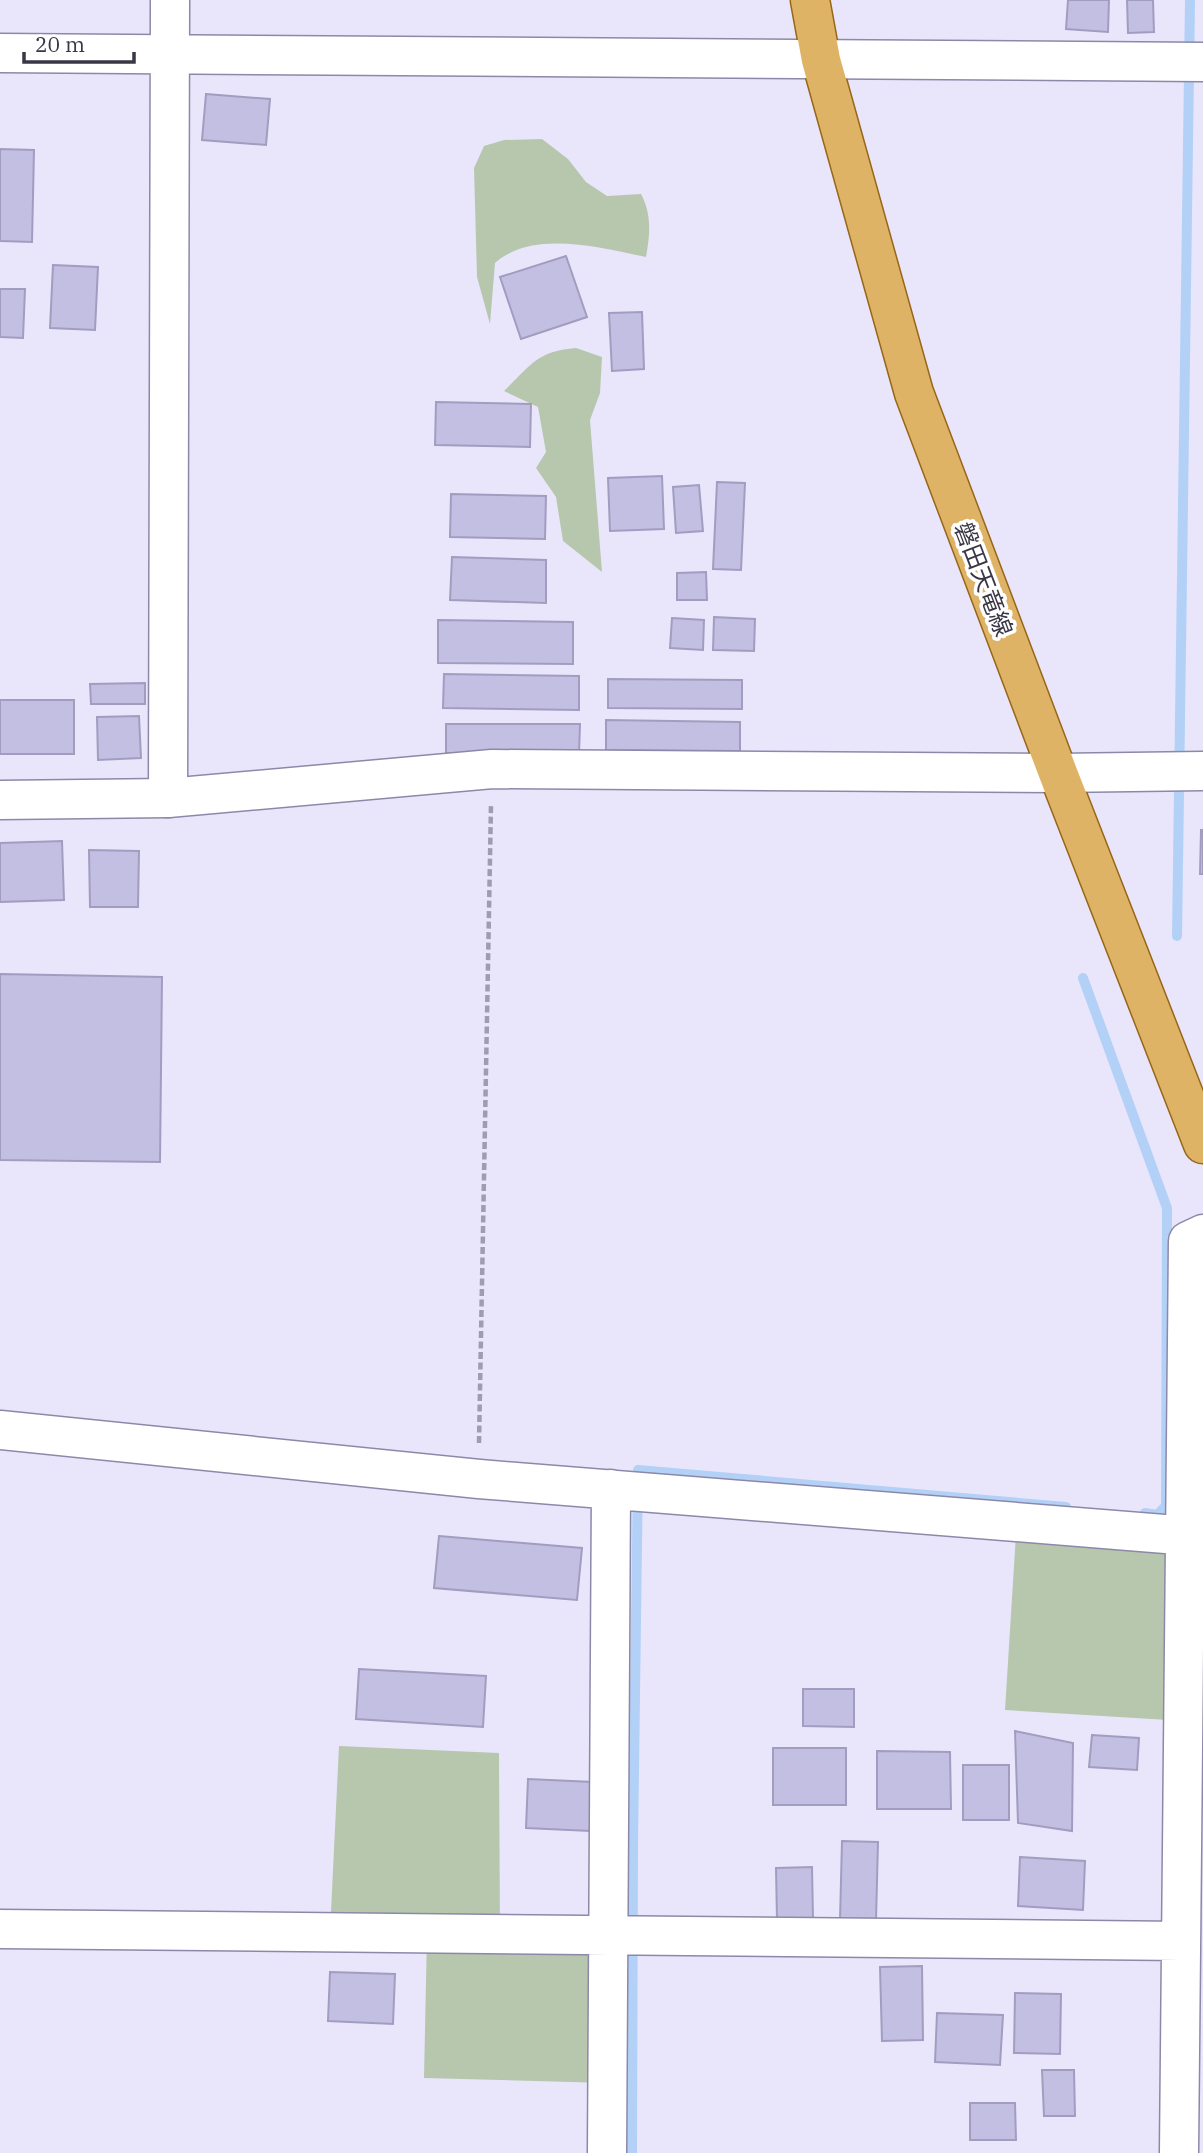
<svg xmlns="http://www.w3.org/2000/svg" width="1203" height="2153" font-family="'IBM Plex Serif','Noto Sans JP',serif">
	<rect width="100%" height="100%" fill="#e9e6fc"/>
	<path fill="#b7c7ae" d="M542,139L568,159L586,182L607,196L641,194C652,215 650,234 646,257C601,248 533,229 495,263L490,324L477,277L474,168L484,146L504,140Z
		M576,348L602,357L600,393L590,420L602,572L563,541L556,497L536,468L546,452L538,407L504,391C531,365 537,351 576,348Z
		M1016,1534L1174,1549L1168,1720L1005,1710Z
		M339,1746L499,1753L500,1934L609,1935L607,2083L424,2078L427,1934L330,1932Z"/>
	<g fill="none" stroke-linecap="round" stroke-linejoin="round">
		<path stroke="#b3d1f7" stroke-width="10" d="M1177,936L1190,0
			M1083,978L1167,1208L1166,1506L1157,1515L1145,1513
			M632,2153L633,1847L638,1470L1066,1507"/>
	</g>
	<path fill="#c3bfe2" stroke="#a29dc0" stroke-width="2" d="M1068,0H1109L1108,32L1066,29Z
		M1127,0H1153L1154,32L1128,33Z
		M206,94L270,99L266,145L202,140Z
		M0,149L34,150L32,242L0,241Z
		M566,256L587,317L521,339L500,277Z
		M53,265L98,267L95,330L50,328Z
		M0,289H25L23,338L0,337Z
		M642,312L644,369L612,371L609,313Z
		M436,402L531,404L530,447L435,445Z
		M662,476L664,529L610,531L608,478Z
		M717,482L745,483L741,570L713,569Z
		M699,485L703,531L676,533L673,487Z
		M451,494L546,496L545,539L450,537Z
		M452,557L546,560V603L450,600Z
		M706,572L707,600H677V573Z
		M714,617L755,619L754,651L713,650Z
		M672,618L704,620L703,650L670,648Z
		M438,620L573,622V664L438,663Z
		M444,674L579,676V710L443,708Z
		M608,679L742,680V709L608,708Z
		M145,683V704H91L90,684Z
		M0,700H74V754H0Z
		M139,716L141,758L98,760L97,717Z
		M606,720L740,722V751L606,750Z
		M446,724H580L579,754L446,753Z
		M1201,830H1203V874H1200Z
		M62,841L64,900L0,902V843Z
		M89,850L139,851L138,907H90Z
		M0,974L162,977L160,1162L0,1160Z
		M439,1536L582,1548L577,1600L434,1588Z
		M359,1669L486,1676L483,1727L356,1719Z
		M803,1689H854V1727L803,1726Z
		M1015,1731L1073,1743L1072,1831L1018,1823Z
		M1092,1735L1139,1738L1137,1770L1089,1767Z
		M773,1748H846V1805H773Z
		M877,1751L950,1752L951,1809H877Z
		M963,1765H1009V1820H963Z
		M528,1779L593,1782L590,1831L526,1828Z
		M842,1841L878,1842L876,1921L840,1920Z
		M1020,1857L1085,1861L1083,1910L1018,1906Z
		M812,1867L813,1919L777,1920L776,1868Z
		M922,1966L923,2040L882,2041L880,1967Z
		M330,1972L395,1974L393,2024L328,2021Z
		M1015,1993L1061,1994L1060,2054L1014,2053Z
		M937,2013L1003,2015L1000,2065L935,2062Z
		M1042,2070H1074L1075,2116H1044Z
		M970,2103H1015L1016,2140H970Z"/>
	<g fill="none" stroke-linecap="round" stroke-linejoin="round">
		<defs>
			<path id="street" d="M0,53L1203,62
				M168,798L170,0
				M0,1430L479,1479L1203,1537
				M0,1929L1181,1941
				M607,2153L611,1489
				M1179,2153L1188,1241L1203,1234"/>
			<path id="secondary" d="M0,800L168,798L492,769L1058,773L1203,771"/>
			<path id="primary" d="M810,0L821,60L914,393L1058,773L1203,1144"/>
		</defs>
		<use href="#street" stroke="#8c88a9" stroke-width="41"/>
		<use href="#secondary" stroke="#8c88a9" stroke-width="41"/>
		<use href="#primary" stroke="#976618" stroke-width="41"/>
		<path stroke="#9e9caf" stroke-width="4.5" stroke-dasharray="7 3.5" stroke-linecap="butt" d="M479,1443L491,805"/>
		<use href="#street" stroke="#fff" stroke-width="38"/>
		<use href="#secondary" stroke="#fff" stroke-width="38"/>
		<use href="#primary" stroke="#dfb366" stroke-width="38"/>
	</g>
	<g text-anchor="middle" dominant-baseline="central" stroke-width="7" stroke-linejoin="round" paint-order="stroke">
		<g font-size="24" fill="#393746" stroke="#fff">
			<text transform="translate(984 579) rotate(69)">磐田天竜線</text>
		</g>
	</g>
	<path d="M24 52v10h110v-10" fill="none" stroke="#393746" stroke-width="3.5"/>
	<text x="35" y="52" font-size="21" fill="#393746" stroke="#ffffff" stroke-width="5" paint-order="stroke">20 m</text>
</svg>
